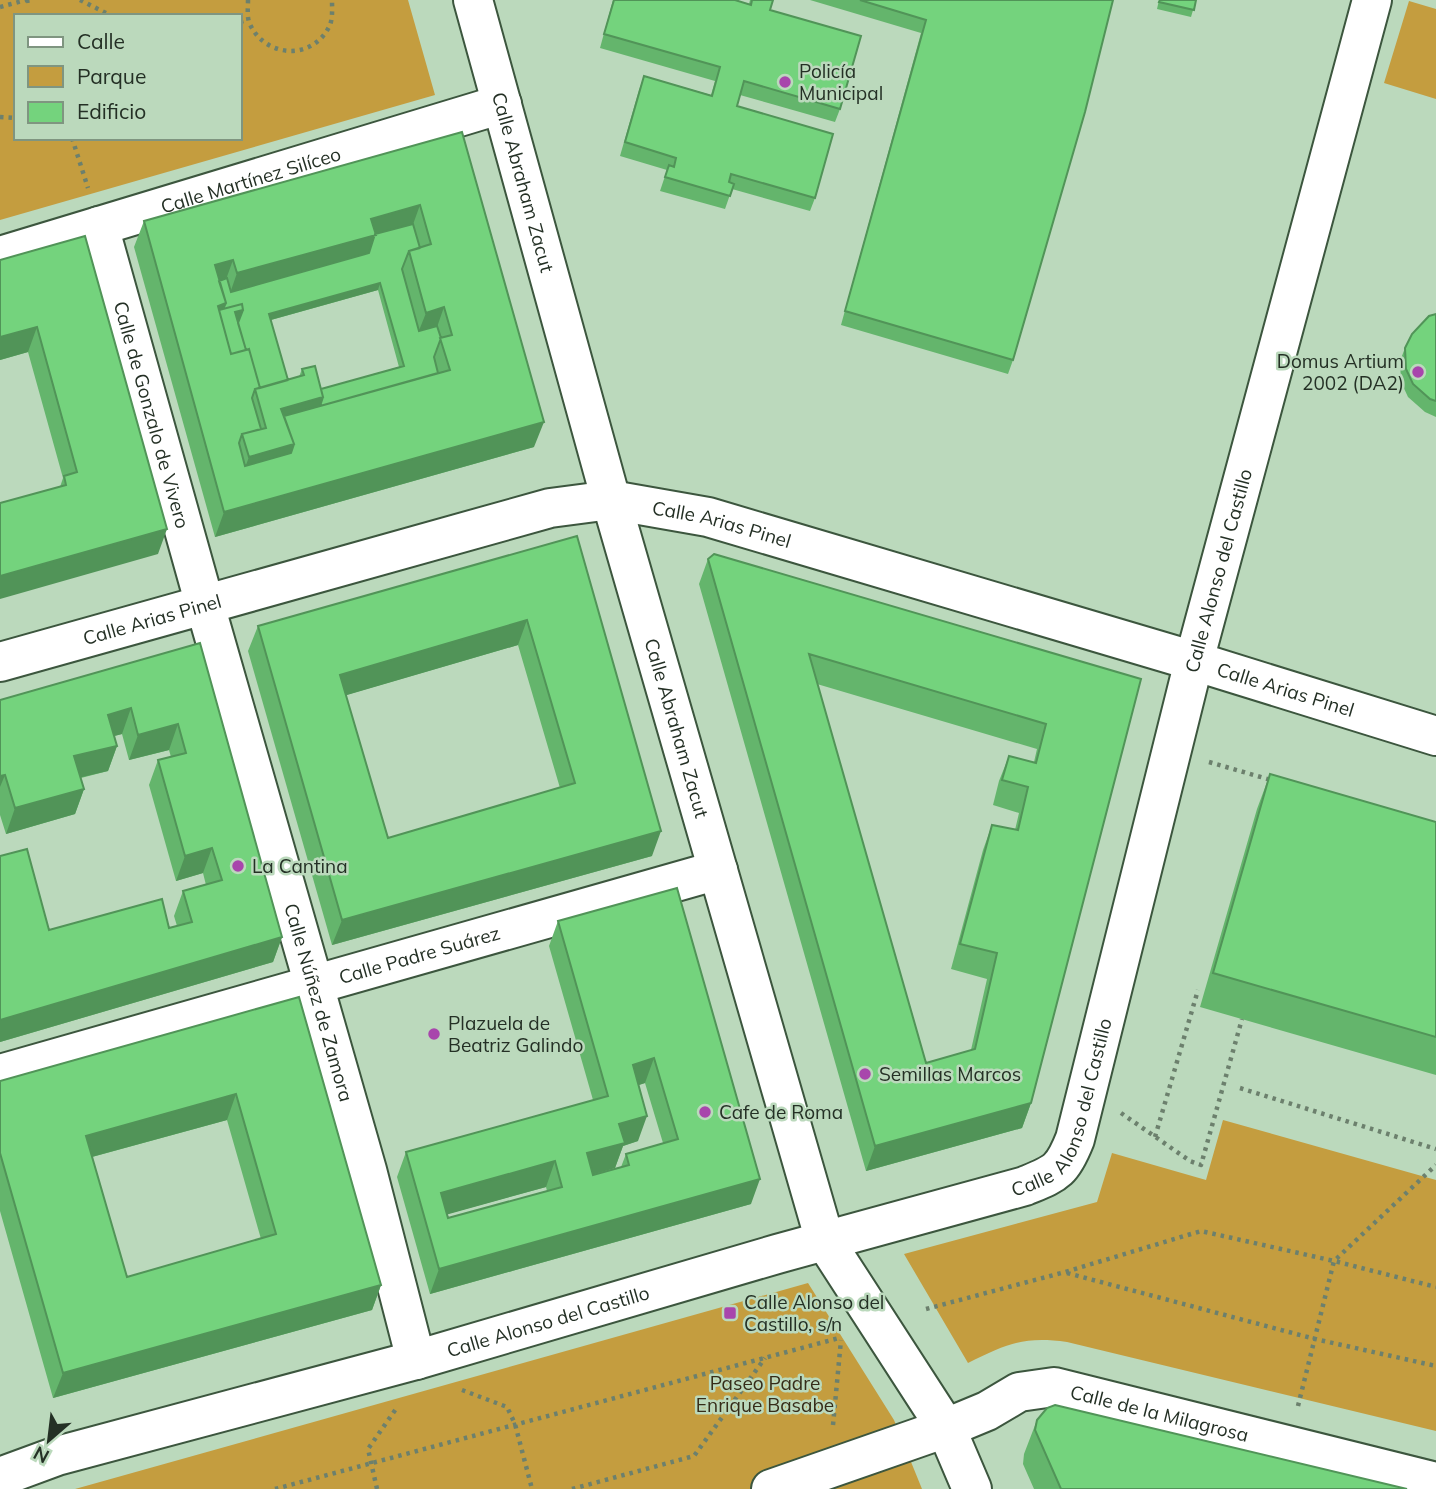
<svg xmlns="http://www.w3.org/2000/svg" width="1436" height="1489" font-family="Mulish,sans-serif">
	<rect width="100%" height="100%" fill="#bbd9bc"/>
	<path fill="#c49d3f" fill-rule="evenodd" d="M0,0H408L435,95L0,220ZM16,16H240V138H16Z
		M1409,1L1436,9V99L1384,83Z
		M1223,1120L1436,1180V1431L1067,1342C1023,1336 1007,1344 968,1363L904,1254L1097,1202L1112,1153L1206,1180Z
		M808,1283L894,1420L922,1489H75Z"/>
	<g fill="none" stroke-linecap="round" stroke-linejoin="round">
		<defs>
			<g id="minor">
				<path id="s1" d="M473,0L611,500L825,1241L946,1428L972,1489"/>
				<path id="s2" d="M99,226L205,605L367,1170L416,1360"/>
				<path id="s3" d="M0,256L502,104"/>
				<path id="s4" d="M0,662L550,508L611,500L708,517L1194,661L1436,736"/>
				<path id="s5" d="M0,1074L718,870"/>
				<path id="s6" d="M0,1477L57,1456L416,1360L777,1254L1025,1186C1056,1173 1062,1172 1075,1139L1194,661L1372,0"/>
				<path id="s7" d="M771,1489L946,1428L987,1411L1019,1392L1054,1387L1436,1482"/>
			</g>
		</defs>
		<use href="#minor" stroke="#3c563e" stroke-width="42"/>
		<path stroke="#6c806d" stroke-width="4.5" stroke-dasharray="3.5 5" stroke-linecap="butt" d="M80,0L112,16
			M248,0C248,7 247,16 249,22C263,57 311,62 329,27C333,20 332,8 332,0
			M26,1L33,0
			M0,7L26,0
			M240,22L248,20
			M0,117L16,118
			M72,138L88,188
			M1209,762L1271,780
			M1240,1088L1436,1149
			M1121,1113L1190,1161L1201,1165L1242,1019
			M1155,1137L1198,990
			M1067,1273L1315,1339L1436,1366
			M926,1309L1065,1272L1201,1231L1334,1261L1436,1287
			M462,1390L507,1407L515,1424L532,1489
			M1298,1406L1334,1261L1436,1165
			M833,1425L841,1340
			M275,1489L839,1338
			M377,1489L368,1449L398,1406
			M572,1489L694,1456L765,1358"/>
		<use href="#minor" stroke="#fff" stroke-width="38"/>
	</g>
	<path fill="#64b56c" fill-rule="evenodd" d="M613,0H735L749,4L750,0H773L770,10L840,109L835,122L740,95L737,106L815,198L810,211L732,189L725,209L660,191L667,170L620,156L639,90L644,76L711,95L715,81L600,48Z
		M810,0H1113L1013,360L1008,374L841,325L921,33Z
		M1159,0H1196L1191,17L1157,9Z
		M462,132L534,447L215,537L134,247L144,221ZM378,290L399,367L321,389L302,369L299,377L288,380L271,320Z
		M85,236L158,554L60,487L63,478L28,352L0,360V260Z
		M1436,314V417L1425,412L1408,397L1401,382L1400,361L1405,348Z
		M577,536L652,856L332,945L248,651L258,626ZM518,645L560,788L388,838L346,695Z
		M708,559L1141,679L1031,1103L1022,1128L866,1171L699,584ZM817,684L1037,749L1034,762L1009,756L999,781L993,805L1019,813L1015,830L992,825L983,850L951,969L987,979L971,1050L926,1063Z
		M200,643L282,937L273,962L0,1042V856L49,930L169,928L177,926L174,916L183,891L206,885L203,873L176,881L149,785L158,760L171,757L169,750L129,760L122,734L114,736L117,746L108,771L81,778L84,789L75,814L6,834L0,815V700Z
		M1270,774L1436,822V1075L1200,1007L1257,809Z
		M677,888L751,1204L430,1294L397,1177L406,1152L593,1100L549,946L558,921ZM645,1083L663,1143L626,1154L621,1167L593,1175L615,1168L623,1146L638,1141L639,1085ZM546,1187L547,1191L448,1218L447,1214Z
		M299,997L381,1285L372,1310L53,1398L0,1211V1081ZM227,1120L261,1239L127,1277L92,1157Z
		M1037,1420L1407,1489H1034L1023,1464L1024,1454Z"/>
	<path fill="#519458" d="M420,205L411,230L367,260L228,299L237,273L371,219Z
		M233,260L224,285L210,289L215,265Z
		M380,283L378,290L267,321L269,314Z
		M226,303L219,322L218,306Z
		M444,307L435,333L416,338L426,313Z
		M243,310L236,330L235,312Z
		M37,327L28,352L0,360V337Z
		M440,395L286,439L280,413L262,412L323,397Z
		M544,422L534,447L215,537L224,512Z
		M294,444L282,478L236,491L249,457Z
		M167,529L158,554L0,599V576Z
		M527,620L518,645L330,700L340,675Z
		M131,708L122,734L99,740L108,715Z
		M178,724L169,750L129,760L138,735Z
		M117,746L108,771L65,781L74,756Z
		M5,775L0,787V776Z
		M84,789L75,814L6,834L15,808Z
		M661,831L652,856L332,945L342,920Z
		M212,848L203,873L176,881L185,856Z
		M282,937L273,962L0,1042V1020Z
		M654,1058L645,1083L623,1090L633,1065Z
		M236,1094L227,1120L77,1161L86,1136Z
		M1031,1103L1022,1128L866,1171L875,1146Z
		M647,1116L638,1141L623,1146L615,1168L577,1179L587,1153L619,1124Z
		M555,1161L546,1187L431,1219L441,1193Z
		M760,1179L751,1204L430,1294L439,1269Z
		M381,1285L372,1310L53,1398L63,1373Z"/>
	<path fill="#74d37d" stroke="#519458" stroke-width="2" fill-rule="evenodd" d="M614,0H735L751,5L752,0H773L770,10L861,36L840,109L744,81L737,106L833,134L815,198L731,174L729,182L734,184L730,196L665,177L669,165L674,167L676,158L625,142L644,76L712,96L720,67L604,34Z
		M860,0H1113L1085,112L1013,360L845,311L926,20Z
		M1160,0H1196L1194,10L1159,2Z
		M462,132L544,422L224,512L144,221ZM420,205L431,244L409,251L426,313L444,307L452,335L440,338L450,370L284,416L294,444L291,453L245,466L239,443L242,434L261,429L252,398L255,389L260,388L249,349L231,354L218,306L226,303L215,265L233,260L237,273L376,235L371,219Z
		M413,224L420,248L409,251L402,269L419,331L437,326L441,338L434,357L438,373L320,406L323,397L321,389L404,366L380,283L269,314L288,380L260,388L249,349L246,350L238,323L243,310L242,304L223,309L226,303L219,281L227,278L231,292L369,253L375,234Z
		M85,236L167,529L0,576V503L66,485L64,476L77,472L37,327L0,337V260Z
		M242,304L243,310L235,312L246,350L231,354L219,310Z
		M1436,314V401L1430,399L1413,384L1406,369L1405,348L1412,334L1429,316Z
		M315,366L323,397L281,409L294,444L249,457L242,434L266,428L255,389L304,375L302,369Z
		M577,536L661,831L342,920L258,626ZM527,620L575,783L388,838L340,675Z
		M714,554L1141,679L1031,1103L875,1146L708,559ZM809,654L1046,724L1036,763L1009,756L1002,780L1028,787L1018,830L992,825L960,944L997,953L975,1049L926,1063Z
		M200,643L282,937L0,1020V856L27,849L49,930L162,899L169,928L192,922L183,891L222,880L212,848L185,856L158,760L186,753L178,724L138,735L131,708L108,715L117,746L74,756L84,789L15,808L5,775L0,776V700Z
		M1270,774L1436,822V1037L1213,973Z
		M677,888L760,1179L439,1269L406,1152L608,1096L558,921ZM654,1058L678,1139L626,1154L629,1165L593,1175L587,1153L625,1143L619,1124L647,1116L633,1065ZM555,1161L562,1187L448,1218L441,1193Z
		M299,997L381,1285L63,1373L0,1153V1081ZM236,1094L276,1234L127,1277L86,1136Z
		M1055,1405L1407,1489H1061L1035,1430L1037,1420L1047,1408Z"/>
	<g fill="#a846ac" stroke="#bbd9bc" stroke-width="2.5">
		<circle cx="785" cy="82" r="7"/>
		<circle cx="1418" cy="372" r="7"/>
		<circle cx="238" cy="866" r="7"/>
		<circle cx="434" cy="1034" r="7"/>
		<circle cx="865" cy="1074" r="7"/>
		<circle cx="705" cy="1112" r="7"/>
		<rect x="723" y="1306" width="14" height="14" rx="3.5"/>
	</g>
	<g text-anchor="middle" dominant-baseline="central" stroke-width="5" stroke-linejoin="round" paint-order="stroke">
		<g font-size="19" fill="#243025" stroke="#bbd9bc" text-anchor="start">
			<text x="799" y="71">Policía<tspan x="799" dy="22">Municipal</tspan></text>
			<text x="1404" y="361" text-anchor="end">Domus Artium<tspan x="1404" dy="22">2002 (DA2)</tspan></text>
			<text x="252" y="866">La Cantina</text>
			<text x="448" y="1023">Plazuela de<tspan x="448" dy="22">Beatriz Galindo</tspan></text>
			<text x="879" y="1074">Semillas Marcos</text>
			<text x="719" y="1112">Cafe de Roma</text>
			<text x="744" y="1302">Calle Alonso del<tspan x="744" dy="22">Castillo, s/n</tspan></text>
		</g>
		<g font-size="19" fill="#243025" stroke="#bbd9bc">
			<text stroke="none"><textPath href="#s3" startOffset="262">Calle Martínez Silíceo</textPath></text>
			<text stroke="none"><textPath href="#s1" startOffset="189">Calle Abraham Zacut</textPath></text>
			<text stroke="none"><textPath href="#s2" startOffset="196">Calle de Gonzalo de Vivero</textPath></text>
			<text stroke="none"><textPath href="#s4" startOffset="746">Calle Arias Pinel</textPath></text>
			<text stroke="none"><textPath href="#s6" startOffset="1724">Calle Alonso del Castillo</textPath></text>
			<text stroke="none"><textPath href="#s4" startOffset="158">Calle Arias Pinel</textPath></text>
			<text stroke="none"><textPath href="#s4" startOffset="1334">Calle Arias Pinel</textPath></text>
			<text stroke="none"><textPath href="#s1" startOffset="756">Calle Abraham Zacut</textPath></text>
			<text stroke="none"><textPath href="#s5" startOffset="436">Calle Padre Suárez</textPath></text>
			<text stroke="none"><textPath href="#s2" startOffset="807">Calle Núñez de Zamora</textPath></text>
			<text stroke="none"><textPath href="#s6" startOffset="1157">Calle Alonso del Castillo</textPath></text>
			<text stroke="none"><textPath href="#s6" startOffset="570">Calle Alonso del Castillo</textPath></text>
			<text stroke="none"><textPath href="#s7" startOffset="411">Calle de la Milagrosa</textPath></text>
		</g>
		<g font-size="19" fill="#362c18" stroke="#bbd9bc">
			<text x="765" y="1383">Paseo Padre<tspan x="765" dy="22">Enrique Basabe</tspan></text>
		</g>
	</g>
	<rect x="14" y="14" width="228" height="126" fill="#bbd9bc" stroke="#7f9580" stroke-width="2"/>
	<rect x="28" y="37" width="35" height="10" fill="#ffffff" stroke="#7f9580" stroke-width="2"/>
	<text x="77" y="49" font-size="21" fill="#243025">Calle</text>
	<rect x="28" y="66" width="35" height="21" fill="#c49d3f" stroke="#7f9580" stroke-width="2"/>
	<text x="77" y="84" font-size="21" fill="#243025">Parque</text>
	<rect x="28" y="102" width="35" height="21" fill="#74d37d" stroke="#7f9580" stroke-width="2"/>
	<text x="77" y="119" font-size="21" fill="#243025">Edificio</text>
	<g transform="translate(49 1440) rotate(208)" stroke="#bbd9bc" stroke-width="5" paint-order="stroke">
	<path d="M0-5L12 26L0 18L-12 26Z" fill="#243025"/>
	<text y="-10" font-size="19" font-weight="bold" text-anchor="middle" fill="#243025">N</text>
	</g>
</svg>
